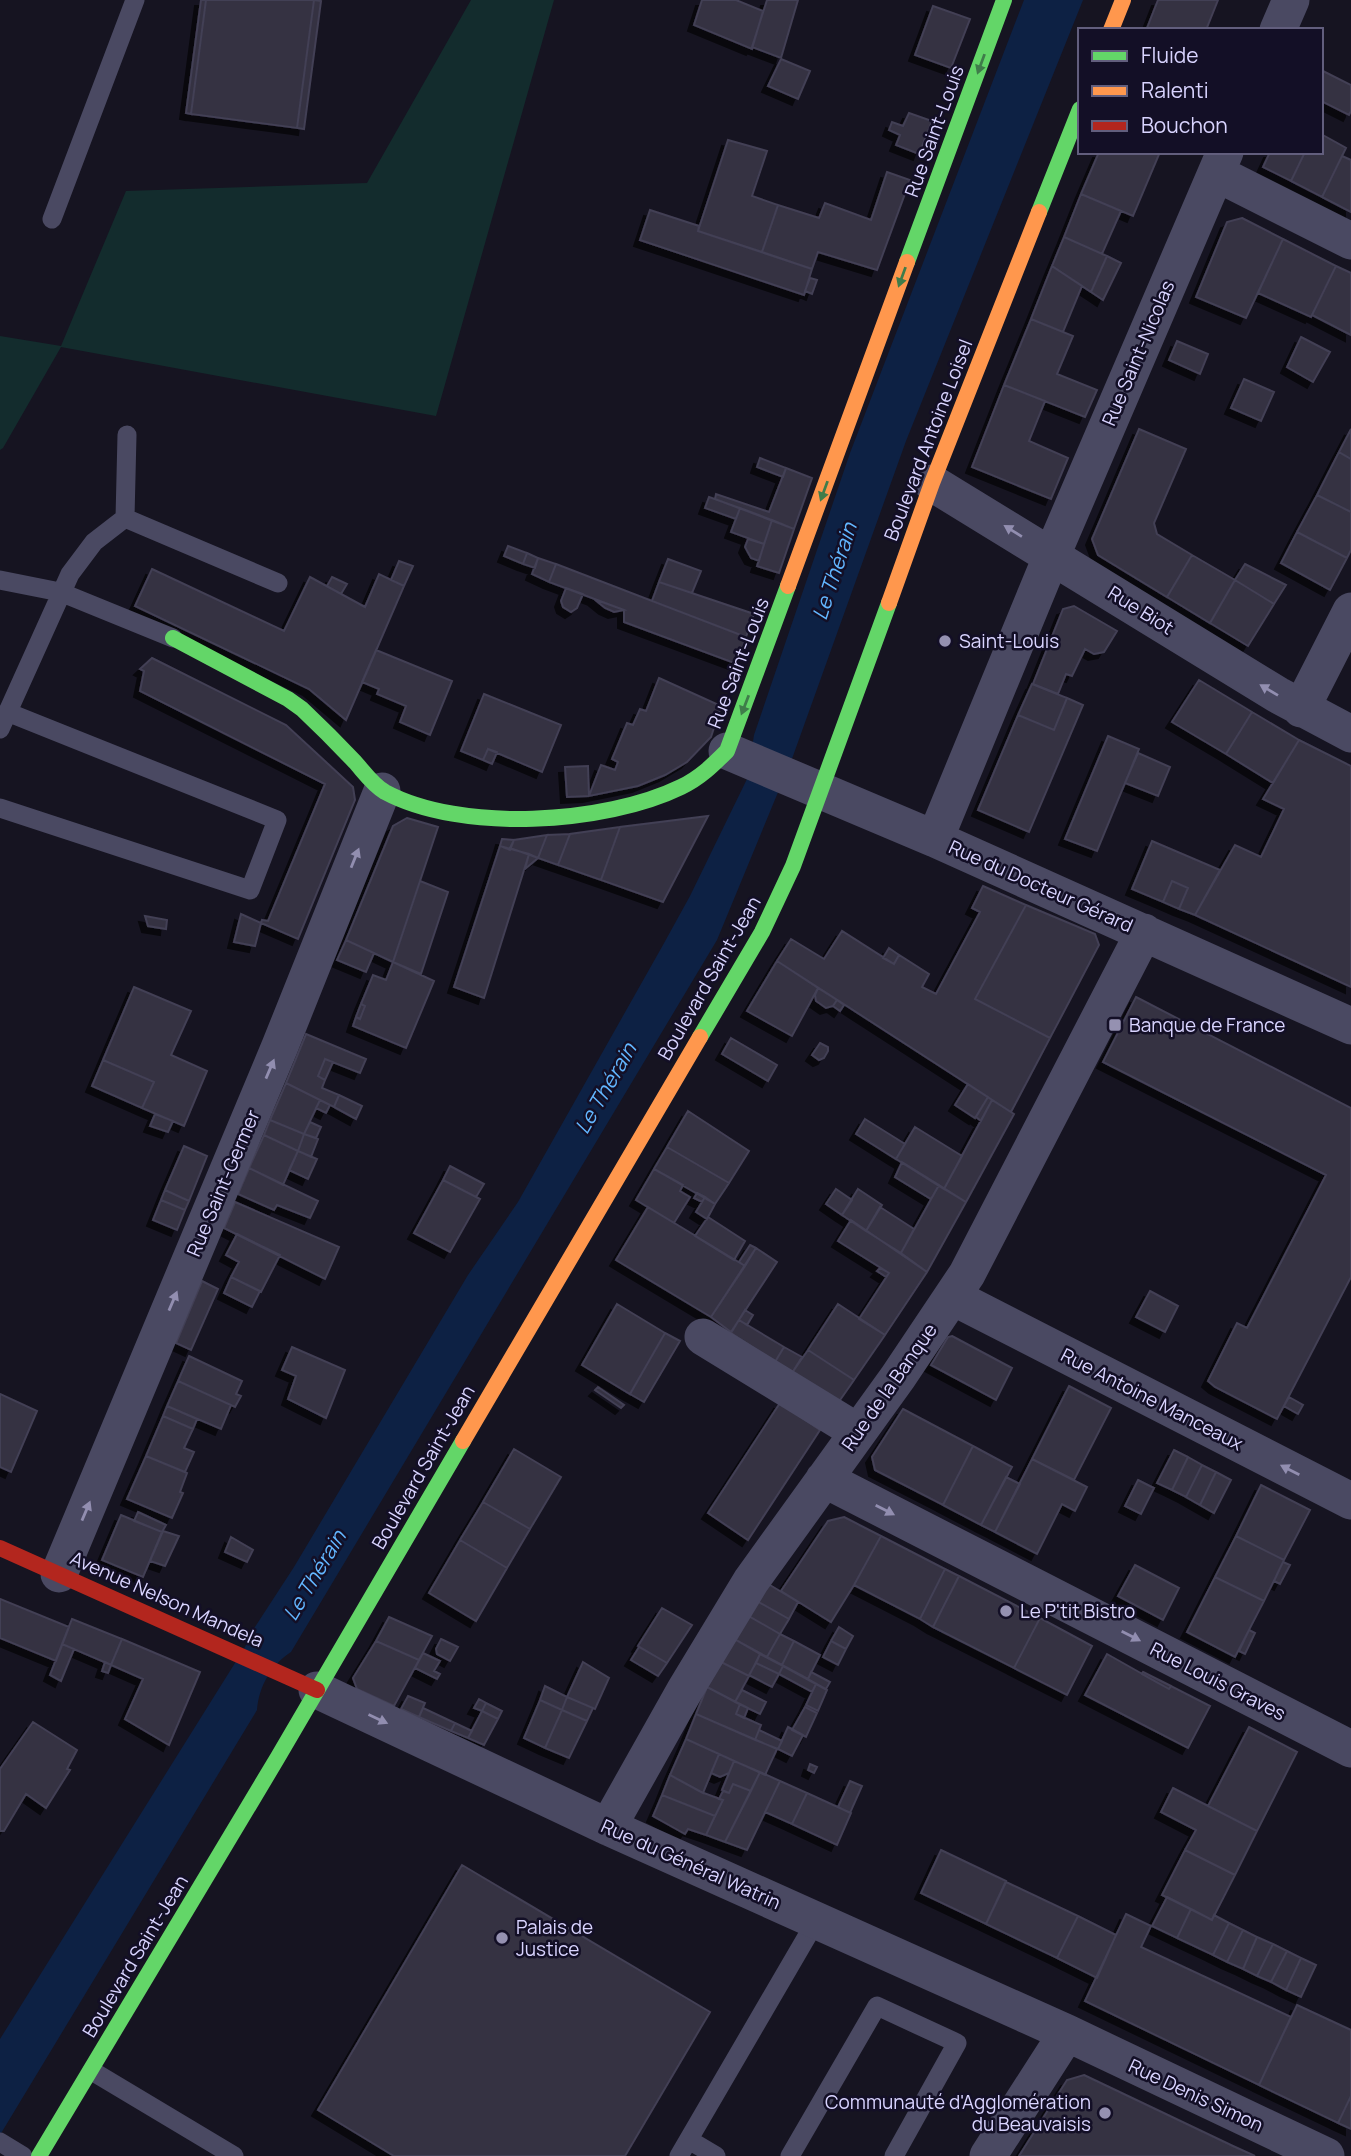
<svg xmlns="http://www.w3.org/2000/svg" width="1351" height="2156" font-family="Manrope,sans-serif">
	<defs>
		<filter id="shadow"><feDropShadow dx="-6" dy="6" stdDeviation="0" flood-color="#0009"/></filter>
	</defs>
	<rect width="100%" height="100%" fill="#161421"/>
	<path fill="#132c2d" d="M471,0H554L436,416L61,347L3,448L0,450V336L61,346L126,191L367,183Z"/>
	<path fill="#0d2144" d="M1024,0H1083L906,441L793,756L717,940L291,1652C271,1665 259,1686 257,1710L0,2135V2039L245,1647L251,1633L294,1567L468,1275L518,1202L663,945L690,896L747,779L754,735L850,453Z"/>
	<path fill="#343243" stroke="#433f54" stroke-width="2" filter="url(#shadow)" d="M201,0H206L191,114L186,113Z
		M206,0H314L297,128L191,114Z
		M314,0L321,1L304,129L297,128Z
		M702,0H736L763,11L752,49L694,25Z
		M767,0H798L781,58L752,47Z
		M1158,0H1218L1206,30H1150L1147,28Z
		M933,6L970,19L951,68L915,55Z
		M781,59L810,71L798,99L768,86Z
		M1321,70L1351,85V111L1349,115L1321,101Z
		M909,113L932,121L919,154L896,145L900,135L889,130L892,122L903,126Z
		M1321,134L1346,148L1322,197L1291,181L1305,152H1321Z
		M728,140L767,151L752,196L778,205L762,252L698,231Z
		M1099,152H1160L1133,216L1081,194Z
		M1270,152H1305L1291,181L1263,167Z
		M1342,156L1351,160V212L1322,197Z
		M887,172L910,180L877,270L818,252L812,269L762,252L778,205L819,218L825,203L871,220Z
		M1081,194L1121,211L1102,254L1064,237Z
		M650,210L699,226L698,231L812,269L804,295L640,240Z
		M1242,218L1283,239L1246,318L1196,297L1227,222Z
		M1064,237L1107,256L1091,292L1052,266Z
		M1283,239L1336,266L1311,317L1258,293Z
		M1107,256L1121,263L1103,300L1091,292Z
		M1052,266L1082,286L1063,332L1031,319Z
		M1336,266L1351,273V335L1312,315Z
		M810,278L817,280L812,294L805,291Z
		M1031,319L1073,336L1057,374L1097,390L1085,417L1004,385Z
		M1301,337L1330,352L1313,382L1287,367Z
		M1177,341L1208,354L1200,374L1169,360Z
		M1244,379L1274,392L1261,421L1231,408Z
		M1004,385L1045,401L1029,441L1068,458L1051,499L972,467Z
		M1139,429L1186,449L1154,523L1157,534L1192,555L1167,597L1098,555L1092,539Z
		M1351,429V459L1339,452Z
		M1339,452L1351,459V512L1317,495Z
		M760,458L786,468L783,477L757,467Z
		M786,468L812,478L794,529L715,499L716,494L769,512Z
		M1317,495L1351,512V550L1347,558L1297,532Z
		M709,497L740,508L736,519L705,508Z
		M740,508L772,520L764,544L731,532Z
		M772,520L794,529L779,573L757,566Z
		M1297,532L1347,558L1330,590L1281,563Z
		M748,539L764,544L759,561L751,558L745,547Z
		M508,546L527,553L523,564L504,556Z
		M527,553L538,558L535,568L523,564Z
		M1192,555L1235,580L1210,623L1167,597Z
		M538,558L556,564L549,582L532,574Z
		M668,559L701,571L692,593L659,582Z
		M399,561L413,566L404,586L391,580Z
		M556,564L746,637L737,664L624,622V610L549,582Z
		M1245,564L1286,585L1274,604L1235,580Z
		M152,569L284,631L310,577L365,607L379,574L404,586L346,720L309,689L135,606Z
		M332,577L347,584L341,594L327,586Z
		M1235,580L1274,604L1248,646L1210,623Z
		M659,582L754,614L746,637L652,601Z
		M566,588L583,594L577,608L571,612L563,607L561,601Z
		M594,599L624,610L614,612L605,608Z
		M1074,606L1117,631L1104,652L1094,654L1085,649L1072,676L1066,674L1058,694L1033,684L1063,609Z
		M376,650L452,681L430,735L400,722L406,706L377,694L379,689L362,682Z
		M152,658L286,725L353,787L355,800L298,939L261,923L262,920L268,921L325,784L140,691L144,671L140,669Z
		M659,678L721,706L711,737L687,762L665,775L638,786L589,796L601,765L615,770L618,762L612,759L627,723L633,725L640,709L646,711Z
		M1199,680L1252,712L1226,754L1172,722Z
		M1032,684L1067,698L1054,730L1018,715Z
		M484,694L561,725L542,772L488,749L483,760L461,751Z
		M1067,698L1083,705L1029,832L978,810L1018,715L1054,730Z
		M1252,712L1299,740L1273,783L1226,754Z
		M1108,736L1139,749L1097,851L1065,839Z
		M1299,740L1351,766V987L1195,915L1235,845L1261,857L1284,809L1263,799Z
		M488,749L497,752L492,764L483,760Z
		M1138,753L1170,767L1158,796L1125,783Z
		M588,766L589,796L567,797L565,767Z
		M708,816L663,902L601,880L620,827Z
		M407,818L438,827L393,962L346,940L393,826Z
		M620,827L601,880L558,865L570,834Z
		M570,834L558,865L538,858L547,835Z
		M547,835L538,858L510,848L514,840Z
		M502,839L514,840L510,850L500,846Z
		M1152,841L1220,870L1195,915L1179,909L1188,888L1172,881L1163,902L1132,889Z
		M500,846L529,854L484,998L454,987Z
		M529,854L538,858L525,869Z
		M420,881L448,892L421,974L393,962Z
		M1172,881L1188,888L1179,909L1163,902Z
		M983,886L1026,905L975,999L1050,1038L1011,1112L777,961L791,939L824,959L842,931L894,964L899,955L929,974L922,987L936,994L980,912L972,908Z
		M1026,905L1095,934L1099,945L1050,1038L975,999Z
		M241,914L261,923L255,946L234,942Z
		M145,916L167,920L166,929L148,926Z
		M346,940L374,953L366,972L337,960Z
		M889,948L899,955L894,964L883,958Z
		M777,961L818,988L792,1036L747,1011Z
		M393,962L434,981L406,1048L353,1026L356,1017L360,1019L365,1006L361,1004L373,975L386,980Z
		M134,987L191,1011L171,1055L207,1071L184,1126L142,1108L154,1082L103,1060Z
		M818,988L837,1000L833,1006L826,1008L816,1001L815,995Z
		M1136,997L1351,1108V1277L1277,1419L1215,1387L1208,1381L1237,1323L1247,1328L1326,1175L1103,1062Z
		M837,1000L844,1005L840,1011L833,1006Z
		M361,1004L365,1006L360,1019L356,1017Z
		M306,1034L366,1059L360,1073L325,1059L318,1076L325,1080L322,1088L339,1095L334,1107L286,1083Z
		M731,1038L777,1065L768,1081L722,1054Z
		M820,1043L828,1047V1051L824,1058L819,1060L812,1055Z
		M325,1059L333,1062L325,1080L318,1076Z
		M103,1060L154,1082L142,1108L92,1086Z
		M286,1083L320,1100L304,1134L270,1120Z
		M968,1084L988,1097L975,1118L955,1105Z
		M339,1095L362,1106L356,1119L334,1107Z
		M988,1097L992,1100L981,1121L976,1117Z
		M320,1100L330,1105L326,1113L316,1108Z
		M992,1100L1014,1114L966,1202L944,1189Z
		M688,1111L749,1151L729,1183L667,1147Z
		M155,1114L173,1121L168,1132L150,1126Z
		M865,1119L905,1144L896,1159L856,1134Z
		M270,1120L304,1134L298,1151L264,1135Z
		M310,1122L321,1127L316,1138L304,1134Z
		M915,1127L962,1156L944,1189L896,1159Z
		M304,1134L318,1139L311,1157L298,1151Z
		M264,1135L298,1151L283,1185L249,1168Z
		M184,1146L207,1156L189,1201L165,1190Z
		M667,1147L729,1183L715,1204L654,1169Z
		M298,1151L317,1159L308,1179L289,1170Z
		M902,1162L939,1185L931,1199L895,1177Z
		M450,1166L484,1184L476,1197L443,1180Z
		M249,1168L318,1201L310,1218L277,1205L274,1210L238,1194Z
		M654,1169L683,1185L680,1191L690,1197L674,1223L636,1200Z
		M443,1180L480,1199L450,1252L414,1233Z
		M939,1185L966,1202L927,1272L901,1253Z
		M836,1189L852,1200L842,1215L826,1204Z
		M858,1189L882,1205L866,1231L842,1215Z
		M165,1190L189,1201L185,1210L161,1200Z
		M697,1193L705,1197L702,1202L694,1198Z
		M705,1197L715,1204L707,1219L696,1212Z
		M161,1200L185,1210L177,1230L153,1220Z
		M235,1202L339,1247L325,1279L224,1228Z
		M648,1207L745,1266L711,1317L616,1260Z
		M880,1207L914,1229L901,1253L866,1231Z
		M708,1217L745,1241L734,1260L695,1236Z
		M851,1220L927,1272L885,1335L859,1319L889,1273L838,1241Z
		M237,1234L280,1255L261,1292L231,1277L239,1262L226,1255Z
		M750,1245L756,1248L745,1266L739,1262Z
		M756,1248L777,1262L731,1332L711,1317Z
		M880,1268L889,1273L886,1277L877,1271Z
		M231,1277L260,1291L252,1307L224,1293Z
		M202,1281L218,1289L191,1350L176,1343Z
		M1150,1291L1178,1306L1165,1332L1136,1317Z
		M617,1304L665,1333L630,1394L582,1365Z
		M838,1304L885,1335L854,1380L808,1350Z
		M745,1310L753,1315L747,1325L739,1320Z
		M739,1320L784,1347L775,1362L731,1333Z
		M665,1333L680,1341L644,1402L630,1394Z
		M952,1336L1012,1368L996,1400L931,1365L948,1337Z
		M292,1347L345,1370L326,1418L288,1399L296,1376L282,1370Z
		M784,1347L802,1357L792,1373L775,1362Z
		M808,1350L854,1380L838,1403L792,1373Z
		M189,1356L242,1381L236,1394L241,1396L235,1407L178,1381Z
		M178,1381L231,1405L221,1429L167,1406Z
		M1069,1386L1111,1408L1074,1480L1032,1459Z
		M598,1387L624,1405L621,1408L595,1390Z
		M0,1394L37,1411L11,1472L0,1467Z
		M1289,1397L1303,1405L1298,1414L1284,1406Z
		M780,1403L820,1430L748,1540L708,1513Z
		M167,1406L197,1419L193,1429L163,1416Z
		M903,1409L973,1446L943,1505L875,1470L872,1457Z
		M163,1416L193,1429L184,1448L194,1452L185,1472L146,1456Z
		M973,1446L1012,1467L981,1525L943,1505Z
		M514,1449L561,1477L530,1529L483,1502Z
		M1174,1450L1188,1457L1172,1490L1157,1483Z
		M146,1456L187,1473L180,1492L183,1493L172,1518L127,1499Z
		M1188,1457L1202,1465L1186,1497L1172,1490Z
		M1032,1459L1087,1487L1075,1511L1062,1504L1037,1554L995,1532Z
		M1202,1465L1216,1472L1200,1505L1186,1497Z
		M1216,1472L1231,1480L1214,1513L1200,1505Z
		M1006,1477L1020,1484L995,1532L981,1525Z
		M1138,1480L1154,1488L1141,1514L1125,1506Z
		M1261,1485L1310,1510L1284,1560L1236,1536Z
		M483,1502L530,1529L507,1568L460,1540Z
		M138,1512L166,1525L162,1532L134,1521Z
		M121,1515L162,1532L143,1577L102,1560Z
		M844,1517L881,1536L854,1585L831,1622L781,1591L828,1521Z
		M163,1531L179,1536L165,1566L150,1561Z
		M881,1536L945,1569L920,1619L854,1585Z
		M1236,1536L1284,1560L1264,1601L1215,1577Z
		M231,1537L253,1550L247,1562L225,1552Z
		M460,1540L507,1568L476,1621L429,1593Z
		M1283,1562L1290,1565L1280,1584L1274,1581Z
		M1135,1565L1179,1588L1163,1620L1118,1596Z
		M945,1569L959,1576L933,1627L920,1619Z
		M959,1576L1040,1618L1014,1668L933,1627Z
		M1215,1577L1264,1601L1235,1657L1187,1632Z
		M765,1582L798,1602L789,1619L755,1600Z
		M0,1599L69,1627L56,1661L0,1638Z
		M755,1600L789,1619L780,1634L747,1615Z
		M662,1608L692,1625L667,1663L638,1646Z
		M747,1615L780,1634L767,1657L734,1639Z
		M389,1617L432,1636L419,1660L376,1641Z
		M1040,1618L1092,1646L1067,1695L1014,1668Z
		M72,1619L122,1639L111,1665L62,1644Z
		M839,1627L853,1636L846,1649L831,1641Z
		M1249,1630L1255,1633L1245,1654L1239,1651Z
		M780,1634L794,1641L782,1665L767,1657Z
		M122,1639L200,1672L169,1745L125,1719L143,1679L111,1665Z
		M441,1639L458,1647L450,1661L437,1654L436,1649Z
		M734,1639L760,1654L749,1676L721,1662Z
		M376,1641L419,1660L394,1706L357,1689L353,1678Z
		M794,1641L820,1655L808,1679L782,1665Z
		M831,1641L846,1649L838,1665L823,1657Z
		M62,1644L74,1649L61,1681L50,1675Z
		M639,1647L667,1663L658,1676L631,1660Z
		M423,1653L440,1661L434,1671L440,1674L437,1679L415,1668Z
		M760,1654L783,1666L779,1674L756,1663Z
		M1107,1654L1169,1689L1171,1686L1210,1706L1188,1748L1085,1695Z
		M105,1662L111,1665L108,1673L102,1671Z
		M583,1662L609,1678L595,1709L567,1697Z
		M721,1662L749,1676L735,1702L707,1687Z
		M756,1663L779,1674L772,1687L749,1675Z
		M783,1666L816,1684L812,1692L779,1674Z
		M811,1672L830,1682L826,1689L808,1679Z
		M1143,1672L1171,1686L1169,1689L1142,1674Z
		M816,1684L827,1690L818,1711L806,1705Z
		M545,1686L567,1697L562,1710L540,1700Z
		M707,1687L740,1704L736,1714L761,1725L755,1740L696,1714Z
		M742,1690L766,1702L760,1714L735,1702Z
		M408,1696L425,1703L419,1717L401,1709Z
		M567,1697L593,1708L587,1721L562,1710Z
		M479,1699L486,1703L482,1711L474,1708Z
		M540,1700L562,1710L545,1748L524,1738Z
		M486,1703L502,1711L498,1719L482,1711Z
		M740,1704L748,1708L744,1718L736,1714Z
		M805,1707L817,1713L806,1737L792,1730Z
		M423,1708L455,1723L451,1731L419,1717Z
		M562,1710L587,1721L569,1758L545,1748Z
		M482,1711L498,1719L484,1745L468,1738Z
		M696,1714L777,1749L765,1775L686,1739Z
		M33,1722L77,1750L67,1769L70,1770L46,1808L26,1794L4,1831H0V1769Z
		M455,1723L472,1731L468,1738L451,1731Z
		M788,1727L803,1735L792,1756L778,1749Z
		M1249,1727L1297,1752L1257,1831L1208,1806Z
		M759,1730L782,1741L778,1749L755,1740Z
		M686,1739L719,1754L703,1793L670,1775Z
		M719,1754L734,1761L729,1773L720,1777L711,1773Z
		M734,1761L760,1772L751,1791L733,1784L729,1793L722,1790Z
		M810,1764L817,1767L814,1773L808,1770Z
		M760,1772L780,1781L747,1850L725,1842Z
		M670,1775L701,1792L723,1800L715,1816L662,1795Z
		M780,1781L807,1793L792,1824L765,1812Z
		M850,1781L862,1786L850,1813L838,1807Z
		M733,1784L751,1791L725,1842L706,1835L723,1800L719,1799L723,1791L729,1793Z
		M1173,1788L1257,1831L1235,1875L1185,1850L1196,1830L1161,1812Z
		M807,1793L851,1813L837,1845L792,1824Z
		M662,1795L715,1816L706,1835L688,1829L685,1834L653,1816Z
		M941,1850L1006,1881L986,1924L921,1893Z
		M1185,1850L1235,1875L1212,1920L1162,1895Z
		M462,1865L710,2012L625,2156H394L318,2110Z
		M1006,1882L1078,1916L1057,1958L986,1924Z
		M1167,1897L1191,1909L1177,1938L1152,1926Z
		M1191,1909L1212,1920L1214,1915L1229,1923L1213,1955L1177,1938Z
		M1126,1914L1151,1926L1141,1947L1291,2017L1259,2085L1085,2001Z
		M1078,1916L1116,1935L1097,1978L1057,1958Z
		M1229,1923L1243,1930L1227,1962L1213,1955Z
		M1243,1930L1257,1937L1243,1969L1227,1962Z
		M1257,1937L1273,1944L1257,1976L1243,1969Z
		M1273,1944L1287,1951L1271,1982L1257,1976Z
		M1287,1951L1301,1958L1286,1990L1271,1982Z
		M1301,1958L1316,1965L1301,1997L1286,1990Z
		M1297,2005L1351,2030V2096L1338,2123L1259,2085Z
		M1084,2075L1233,2146L1255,2156H1019L1067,2080Z
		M1351,2096V2129L1338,2123Z"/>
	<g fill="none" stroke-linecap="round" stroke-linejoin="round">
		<path stroke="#4a4962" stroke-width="19" d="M52,219L135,0
			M125,518L127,435
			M0,580L60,592L173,638
			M0,729L70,574L94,542L125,518L278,583
			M0,808L250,890L277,820L7,712
			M92,2071L234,2156
			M689,2140L716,2156
			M0,2142L23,2156
			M679,2156L816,1921
			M790,2156L877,2006L957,2043L894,2156"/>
		<path stroke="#4a4962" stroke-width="37" d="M1278,30L1291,0
			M1216,173L1351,241
			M932,483L1278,695L1351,734
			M1301,709L1351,611
			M727,751L935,839L1351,1026
			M935,839L1052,555L1225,152
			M953,1297L1351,1501
			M703,1337L858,1432
			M824,1479L1351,1749
			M59,1574L280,1046L382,791
			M317,1690L608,1827L1067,2033L1326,2156
			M608,1827L685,1690L751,1581L898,1377L967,1274L1144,932
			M988,2156L1067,2033"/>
		<path stroke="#63d668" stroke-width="16" d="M1039,212L1080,109
			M907,262L1004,0
			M173,638L288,699L302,709C320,726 338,744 355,762C364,772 373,785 385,792C461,833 605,824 681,787C700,778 713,765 727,751L788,586
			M700,1037L762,932L793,866L889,603
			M39,2156L278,1757L463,1441"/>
		<path stroke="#ff974d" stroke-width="16" d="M1111,30L1123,0
			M788,586L907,262
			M889,603L932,483L1039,212
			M463,1441L700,1037"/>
		<path stroke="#b3261e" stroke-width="16" d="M0,1548L317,1690"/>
	</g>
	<defs><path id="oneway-solid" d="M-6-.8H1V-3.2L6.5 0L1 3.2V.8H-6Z" transform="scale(1.75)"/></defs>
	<g fill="#3f7c4a">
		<use href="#oneway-solid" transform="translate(981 64) rotate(110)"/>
		<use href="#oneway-solid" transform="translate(902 277) rotate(110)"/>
		<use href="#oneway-solid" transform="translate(824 491) rotate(110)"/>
		<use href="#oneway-solid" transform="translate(745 705) rotate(111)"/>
	</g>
	<g fill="#928eb0">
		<use href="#oneway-solid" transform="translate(1013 531) rotate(-148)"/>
		<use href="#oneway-solid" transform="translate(1269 690) rotate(-149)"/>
		<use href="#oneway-solid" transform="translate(355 858) rotate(-68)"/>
		<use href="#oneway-solid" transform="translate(270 1069) rotate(-67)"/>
		<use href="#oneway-solid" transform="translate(173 1301) rotate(-67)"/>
		<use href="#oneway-solid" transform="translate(1290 1470) rotate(-153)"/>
		<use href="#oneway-solid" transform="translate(885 1510) rotate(27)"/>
		<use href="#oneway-solid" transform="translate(86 1511) rotate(-67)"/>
		<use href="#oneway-solid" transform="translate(1131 1636) rotate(27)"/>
		<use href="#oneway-solid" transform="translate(378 1719) rotate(25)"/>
	</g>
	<g fill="#9591b1" stroke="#130f26" stroke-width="2.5">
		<circle cx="945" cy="641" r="7"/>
		<rect x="1108" y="1018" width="14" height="14" rx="3.5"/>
		<circle cx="1006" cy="1611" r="7"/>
		<circle cx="502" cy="1938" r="7"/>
		<circle cx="1105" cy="2113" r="7"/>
	</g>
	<g text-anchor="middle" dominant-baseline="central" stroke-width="5" stroke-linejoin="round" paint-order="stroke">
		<g font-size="19" fill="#d9d4ff" stroke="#130f26">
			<text transform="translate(934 131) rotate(-70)">Rue Saint-Louis</text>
			<text transform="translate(1138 353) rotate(-67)">Rue Saint-Nicolas</text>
			<text transform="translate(928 440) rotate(-69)">Boulevard Antoine Loisel</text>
			<text transform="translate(1141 610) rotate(32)">Rue Biot</text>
			<text transform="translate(738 663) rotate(-69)">Rue Saint-Louis</text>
			<text transform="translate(1041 886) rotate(24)">Rue du Docteur Gérard</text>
			<text transform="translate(709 978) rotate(-60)">Boulevard Saint-Jean</text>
			<text transform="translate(223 1183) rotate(-67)">Rue Saint-Germer</text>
			<text transform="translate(889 1387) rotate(-55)">Rue de la Banque</text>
			<text transform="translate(1152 1399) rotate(27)">Rue Antoine Manceaux</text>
			<text transform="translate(423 1467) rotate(-60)">Boulevard Saint-Jean</text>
			<text transform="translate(167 1599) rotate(24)">Avenue Nelson Mandela</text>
			<text transform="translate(1218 1681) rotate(27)">Rue Louis Graves</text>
			<text transform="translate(691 1864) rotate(24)">Rue du Général Watrin</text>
			<text transform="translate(135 1956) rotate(-59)">Boulevard Saint-Jean</text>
			<text transform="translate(1196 2095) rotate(25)">Rue Denis Simon</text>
		</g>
		<g font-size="19" fill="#d9d4ff" stroke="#130f26" text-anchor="start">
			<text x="959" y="641">Saint-Louis</text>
			<text x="1129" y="1025">Banque de France</text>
			<text x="1020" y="1611">Le P'tit Bistro</text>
			<text x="516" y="1927">Palais de<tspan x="516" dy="22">Justice</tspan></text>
			<text x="1091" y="2102" text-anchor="end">Communauté d'Agglomération<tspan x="1091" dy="22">du Beauvaisis</tspan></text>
		</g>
		<g font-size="21" font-style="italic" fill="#62b6ff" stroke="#130f26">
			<text transform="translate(834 571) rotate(-72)">Le Thérain</text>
			<text transform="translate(605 1088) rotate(-60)">Le Thérain</text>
			<text transform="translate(314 1575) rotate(-59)">Le Thérain</text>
		</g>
	</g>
	<rect x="1078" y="28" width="245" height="126" fill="#130f26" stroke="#625e7d" stroke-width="2"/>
	<rect x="1092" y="51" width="35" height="10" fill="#63d668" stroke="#625e7d" stroke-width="2"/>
	<text x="1141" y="63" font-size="21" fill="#d9d4ff">Fluide</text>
	<rect x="1092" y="86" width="35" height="10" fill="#ff974d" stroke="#625e7d" stroke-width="2"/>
	<text x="1141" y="98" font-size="21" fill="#d9d4ff">Ralenti</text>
	<rect x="1092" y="121" width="35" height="10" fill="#b3261e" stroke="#625e7d" stroke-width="2"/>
	<text x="1141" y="133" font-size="21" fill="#d9d4ff">Bouchon</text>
</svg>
